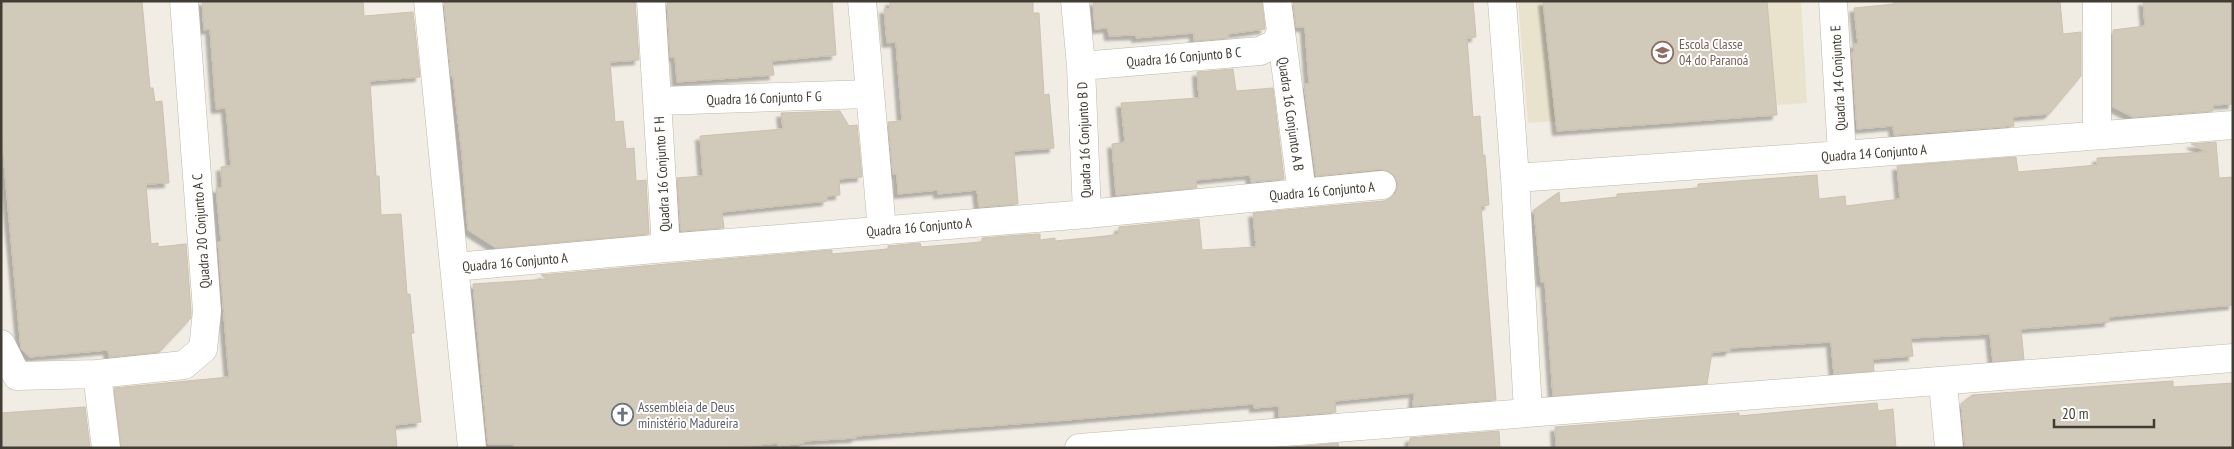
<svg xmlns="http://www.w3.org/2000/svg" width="2234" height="449" font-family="'PT Sans Narrow',sans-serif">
	<defs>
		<filter id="shadow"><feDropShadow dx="-4.5" dy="4.5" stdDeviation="1" flood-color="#0004"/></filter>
	</defs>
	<rect width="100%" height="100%" fill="#f1ede4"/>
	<path fill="#e9e3ce" d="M1518,1H1801L1807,103L1528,123Z"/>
	<path fill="#d1c9ba" stroke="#ccc1ae" filter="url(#shadow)" d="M1,1H142L150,88H153L155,102L162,101L169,183L146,184L151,244L158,243V247L186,244L191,311V318L159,352L109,357L108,350L30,357L21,349L1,130Z
		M202,1H363L364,16L413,12L420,77L370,81L376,176H379L381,215L401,214L407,294H410L414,333H411L421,422L395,425L397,448H121L114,388L229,377L218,242L221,241L216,188H222L221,167L231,166L226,108L216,109L210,29L204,30Z
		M444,1H635L639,60L610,62L615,122L623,121L626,149L634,148L636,181L646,180L649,234L496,248L468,230L462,155L453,76H451Z
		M667,1H832L836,55L772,61L774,75L677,82L675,57H670Z
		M890,1H1033V13H1039L1044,95L1049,94L1054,148L1014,151L1018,204L979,207L977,190L938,194V190L898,194L897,174H893L888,122L902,121L896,42L887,43L884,9H890Z
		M1093,1H1262L1265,29L1228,34L1229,38L1194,41V33L1136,38V35L1109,36L1108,28L1095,29Z
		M1293,1H1473L1476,37L1467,38L1473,117L1480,116L1483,156L1485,155L1489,205L1481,206L1496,400L1413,406L1414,393L1335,401L1336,412L1279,417V406L1254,408V404L1055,421L856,436V438L803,441L804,443L778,446V443L729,448H514V444H488L473,284L548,279L541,275L667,264L832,250V254L888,249V246L920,243L921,247L982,242V238L1021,235L1040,234V240L1055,238V241L1106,236L1119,234V227L1199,219L1202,250L1256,247L1253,213L1384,201L1391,198L1396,192L1398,184L1395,176L1388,171L1380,169L1316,176L1304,84H1309L1305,27H1296Z
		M1543,1H1767L1777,115L1557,131Z
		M1893,1H2060L2063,34L2081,32V76L2049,114L2013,117L2014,126L1894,135L1893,126L1857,129L1852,52H1854L1853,44H1858L1854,8L1894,4Z
		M2143,1H2233V104L2213,105V111L2133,117L2113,107V30L2145,26Z
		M1233,69L1236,91L1273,88L1284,179L1251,182L1250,175L1196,180L1197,188L1116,195L1112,144L1125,142L1121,103L1199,98L1197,72Z
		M840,111L849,126L857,125L862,177L839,179L840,195L827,196V201L722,212L724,228L681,231L677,178L703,176L700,136L783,129L781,113Z
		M2216,142L2219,178L2233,177V305L2109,317V322L2021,329L2024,360L1993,362L1990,334L1911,338L1913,356L1873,359L1874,371L1834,375L1831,342L1730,348V351L1712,352L1707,384L1553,396L1545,282H1541L1534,210L1559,192L1560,203L1617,197V194L1698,188V184L1817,175L1819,199L1845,196L1846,206L1900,199L1897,166L2016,157L2018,172L2097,165V158L2207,152L2191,144Z
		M2173,381V387L2233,383V448H1965L1961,404L1972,395Z
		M1877,403L1878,411L1893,409L1896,448H1556L1555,427L1739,413V416Z
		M85,407L90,448H1V413Z
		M1499,431L1500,448H1409L1410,438Z
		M1338,443L1339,448H1282Z"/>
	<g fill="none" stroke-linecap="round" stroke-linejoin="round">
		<defs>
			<path id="minor" d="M428,1L472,448
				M651,1L666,248
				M862,1L882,230
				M1075,1L1081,66L1087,214
				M1277,1L1302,193
				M1502,1L1515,178L1528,412
				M1833,1L1842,155
				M1081,66L1260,51L1275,44L1280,34
				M658,101L870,94
				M2097,135V1
				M1515,178L1842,155L2233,125
				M455,267L666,248L1087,214L1382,185
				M1,344L17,376L97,374L184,365L203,349L207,311L184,1
				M97,374L106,448
				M1943,383L1949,448
				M1079,448C1464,417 1849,391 2233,358"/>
		</defs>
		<use href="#minor" stroke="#beb8aa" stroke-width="29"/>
		<use href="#minor" stroke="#fff" stroke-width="28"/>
	</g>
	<defs>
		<symbol id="school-ring" viewBox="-11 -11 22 22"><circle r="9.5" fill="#fff" stroke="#8d6e63" stroke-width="1.5"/><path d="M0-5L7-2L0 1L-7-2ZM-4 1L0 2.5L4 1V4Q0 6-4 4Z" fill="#8d6e63"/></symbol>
		<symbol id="church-ring" viewBox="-11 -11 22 22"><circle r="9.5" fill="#fff" stroke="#6b7280" stroke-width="1.5"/><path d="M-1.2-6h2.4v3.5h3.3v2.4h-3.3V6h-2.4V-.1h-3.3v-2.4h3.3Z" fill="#6b7280"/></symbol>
	</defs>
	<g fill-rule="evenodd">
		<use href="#school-ring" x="1650" y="40" width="25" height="25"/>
		<use href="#church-ring" x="610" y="402" width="25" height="25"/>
	</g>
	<g text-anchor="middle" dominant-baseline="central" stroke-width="4" stroke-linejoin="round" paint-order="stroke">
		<g font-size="14" fill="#785e54" stroke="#fff" text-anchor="start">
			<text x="1679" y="44">Escola Classe<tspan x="1679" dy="16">04 do Paranoá</tspan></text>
		</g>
		<g font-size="14" fill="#423d34" stroke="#fff">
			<text transform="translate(1184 57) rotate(-5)">Quadra 16 Conjunto B C</text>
			<text transform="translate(1838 78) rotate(-93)">Quadra 14 Conjunto E</text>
			<text transform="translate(764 98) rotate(-2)">Quadra 16 Conjunto F G</text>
			<text transform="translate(1291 114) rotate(82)">Quadra 16 Conjunto A B</text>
			<text transform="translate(1084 140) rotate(-92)">Quadra 16 Conjunto B D</text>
			<text transform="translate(1874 153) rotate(-4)">Quadra 14 Conjunto A</text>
			<text transform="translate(662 174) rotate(-93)">Quadra 16 Conjunto F H</text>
			<text transform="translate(1322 191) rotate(-5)">Quadra 16 Conjunto A</text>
			<text transform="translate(919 227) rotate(-5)">Quadra 16 Conjunto A</text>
			<text transform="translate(201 231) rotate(-94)">Quadra 20 Conjunto A C</text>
			<text transform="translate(515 262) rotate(-5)">Quadra 16 Conjunto A</text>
		</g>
		<g font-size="14" fill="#5b616d" stroke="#fff" text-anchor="start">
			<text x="638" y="407">Assembleia de Deus<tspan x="638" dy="16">ministério Madureira</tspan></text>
		</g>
	</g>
	<rect width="2234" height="449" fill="none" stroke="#423d34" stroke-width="5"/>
	<path d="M2054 419v8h100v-8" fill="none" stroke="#423d34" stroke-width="2.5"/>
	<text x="2062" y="419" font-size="15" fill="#423d34" stroke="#ffffff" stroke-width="4" paint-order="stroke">20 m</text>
</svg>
